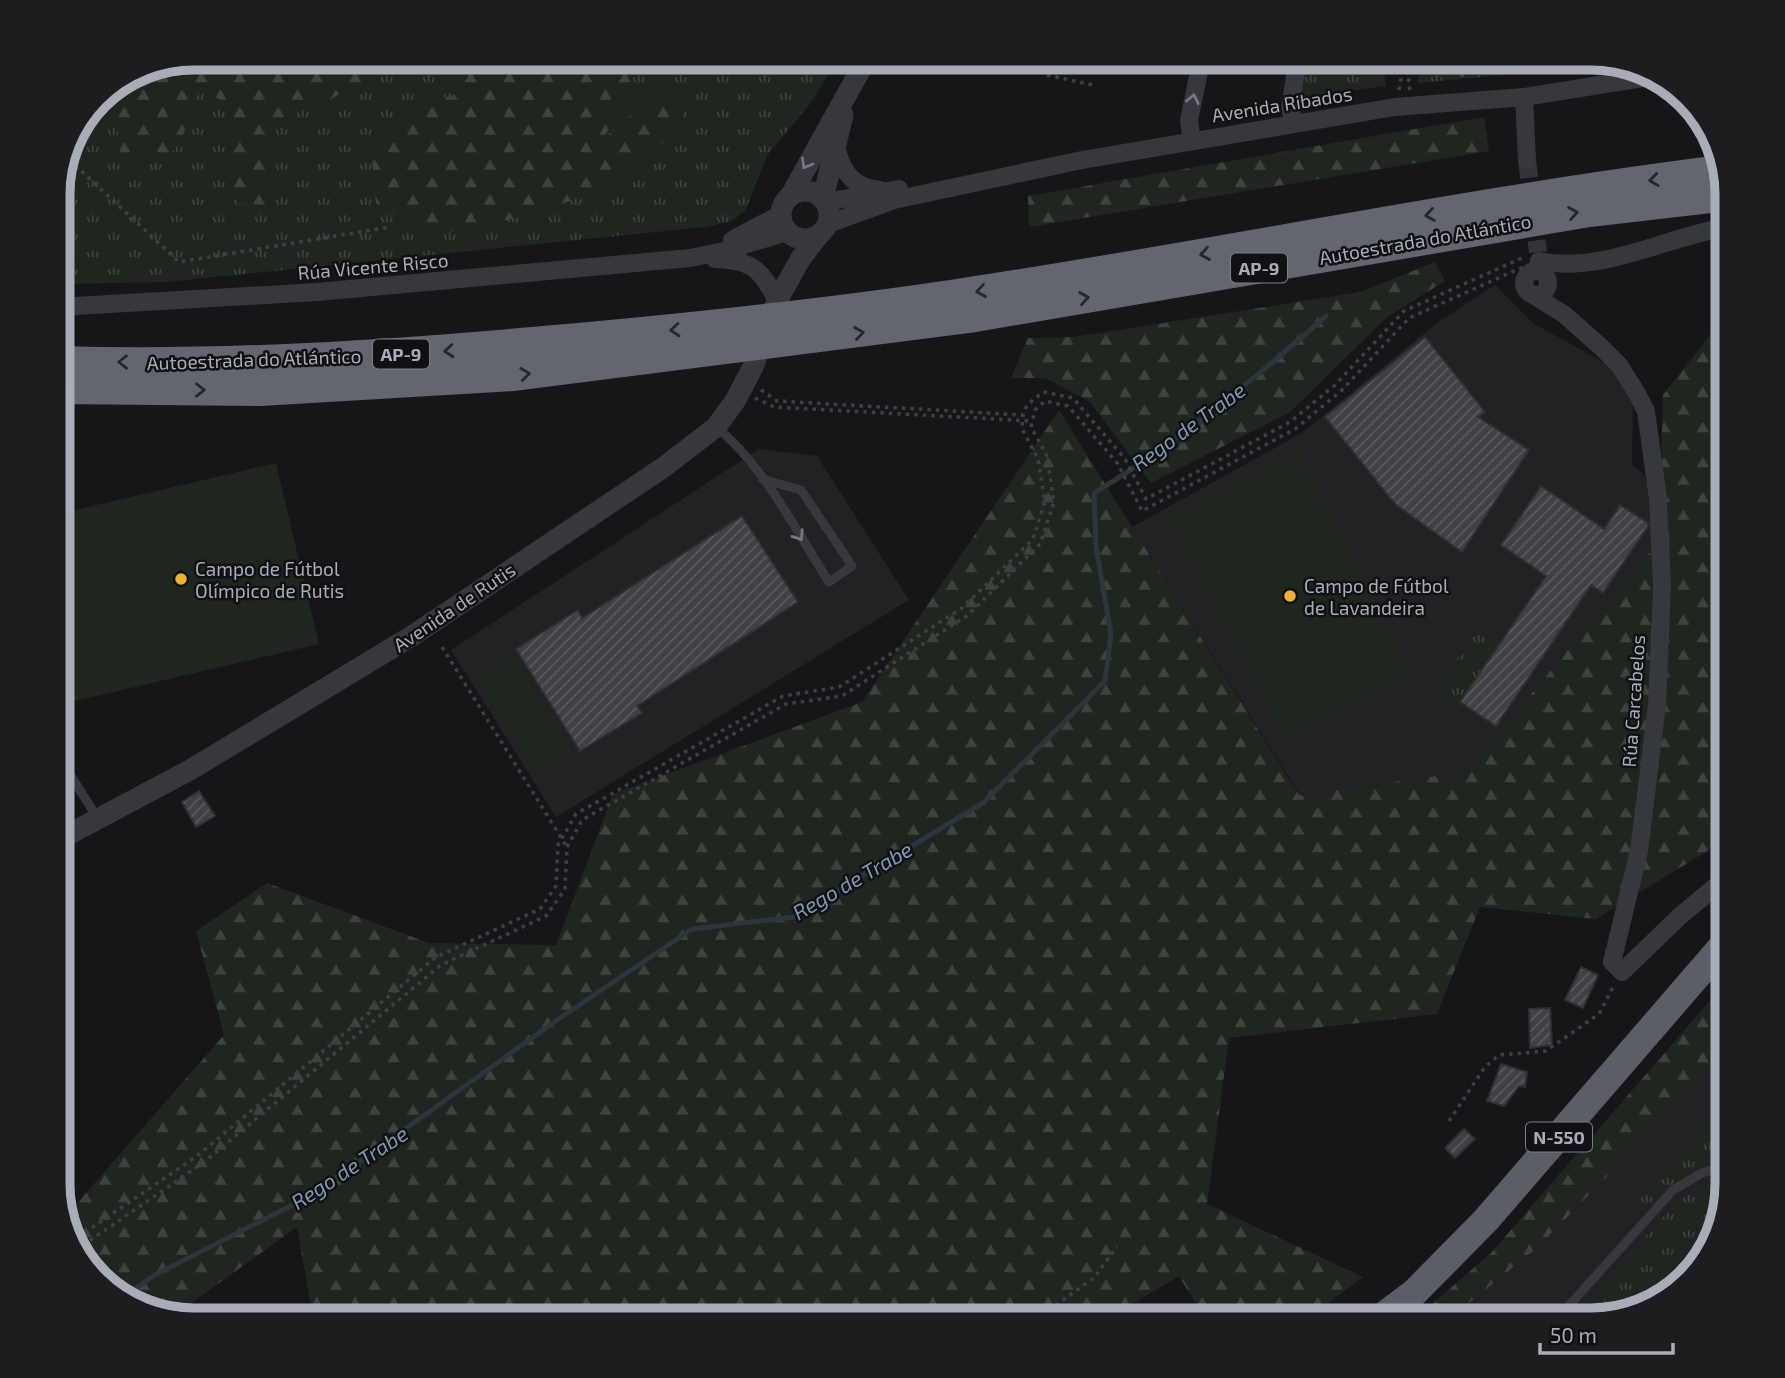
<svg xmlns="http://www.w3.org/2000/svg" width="1785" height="1378" font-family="'Exo 2',sans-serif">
	<defs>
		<pattern id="grass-tufts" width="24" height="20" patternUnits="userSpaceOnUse" patternTransform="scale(1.75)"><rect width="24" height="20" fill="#1e261f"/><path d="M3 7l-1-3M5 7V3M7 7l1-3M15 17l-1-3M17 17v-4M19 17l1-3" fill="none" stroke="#3c433d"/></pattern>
		<pattern id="forest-firs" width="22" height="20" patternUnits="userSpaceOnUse" patternTransform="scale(1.75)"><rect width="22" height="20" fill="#1e261f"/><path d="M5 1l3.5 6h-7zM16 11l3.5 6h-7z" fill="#3c433d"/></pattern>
		<pattern id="building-hatch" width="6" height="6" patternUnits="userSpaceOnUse" patternTransform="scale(1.75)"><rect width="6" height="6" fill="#404145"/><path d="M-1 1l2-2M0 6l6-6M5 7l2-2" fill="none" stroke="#595a5e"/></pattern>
	</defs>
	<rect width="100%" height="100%" fill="#161618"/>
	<path fill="#222225" d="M1495,285L1533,323L1610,366L1633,397L1632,465L1644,475L1659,523V541L1466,772L1300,795L1132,527L1302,433L1437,323Z
		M759,449L817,456L909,600L556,817L451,650Z
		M1727,1054V1185L1699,1267L1651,1306L1591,1320H1448L1536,1249Z"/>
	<path fill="url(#grass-tufts)" d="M194,58H839L810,104L768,154L745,211L732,221L705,227L165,282L58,284V185L72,133L104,92Z
		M1305,58H1392L1384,73L1386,86L1297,98Z
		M1422,58H1568L1567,69L1417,83Z
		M1478,628L1500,643L1457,707L1435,692Z
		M1727,1104V1159C1696,1161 1668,1187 1648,1209L1638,1202L1710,1118Z
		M1727,1178L1699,1267L1675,1287L1641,1296L1611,1316L1571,1320L1674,1205L1694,1191Z"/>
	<path fill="url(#forest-firs)" d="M194,58H414L356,84L326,102L277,120C266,149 268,175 275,205L239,204L225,167L233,127L226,103L200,89L180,143L166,158L121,159L116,116L108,90Z
		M458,58H634L633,81L604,138L670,81L684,115C676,133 665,142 650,155C588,207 509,221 431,235L376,203L372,159C404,114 410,108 463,92V64Z
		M1484,117L1489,151L1029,227L1028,196Z
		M1435,262L1445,281L1387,317L1290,412L1151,483L1089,401L1045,378H1011L1028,338L1074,337L1361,292Z
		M1721,321L1727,323V839L1596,919L1480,907L1437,1014L1229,1038L1207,1204L1363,1277L1306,1320H1206L1179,1276L1106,1320H304L311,1307L297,1227L176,1314L111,1292L72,1245L65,1217L224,1035L196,931L267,883L429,943L556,945L613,794L862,702L1059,410L1299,795L1466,772L1659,541L1663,395Z
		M1727,981V1054L1536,1249L1448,1320H1414L1491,1253Z"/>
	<path fill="#1e261f" d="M1297,449L1414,676L1284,742L1166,515Z
		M276,463L319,644L58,705V514Z
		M513,653L575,755L538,778L475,677Z"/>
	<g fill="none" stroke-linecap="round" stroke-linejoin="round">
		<path stroke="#2c353c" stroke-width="5" d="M1430,71L1435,58
			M124,1296L155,1275L316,1193L557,1020L692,929L794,917L983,803L1105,681L1111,634L1096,546L1094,493C1179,442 1252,381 1326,316"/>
	</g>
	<path fill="url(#building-hatch)" stroke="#303034" stroke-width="2" d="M1425,337L1485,412L1478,417L1529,450L1462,552L1395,504L1325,417Z
		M1541,486L1604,529L1620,505L1648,523V526L1603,593L1591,585L1496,726L1460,702L1546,576L1501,545Z
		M742,516L798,602L637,706L642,713L580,751L516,649L578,610L582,618Z
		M199,791L215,816L196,827L182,802Z
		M1581,967L1598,975L1583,1008L1565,1000Z
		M1550,1008L1552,1045L1530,1048L1529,1009Z
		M1501,1064L1527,1072L1525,1087L1519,1086L1504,1106L1487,1101Z
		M1464,1129L1475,1139L1455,1158L1445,1148Z"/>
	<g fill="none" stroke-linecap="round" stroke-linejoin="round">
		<path stroke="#333438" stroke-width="18" stroke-dasharray="18 9" stroke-linecap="butt" d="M1527,160L1538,252"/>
		<path stroke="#3d3f44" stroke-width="3.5" stroke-dasharray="3.5 5" stroke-linecap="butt" d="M1563,58V75
			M1047,75L1093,85
			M1462,77L1464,58
			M1399,90L1405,58
			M1410,90L1408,83L1413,58
			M60,176L77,167L179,262L390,227
			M761,390L777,401L1022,415
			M755,398L774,407L1032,421
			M442,647L567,847
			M1449,1121L1485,1067L1499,1055L1546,1051L1599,1014L1614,985
			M71,1242L197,1156L436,957L540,909L556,886L558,845L576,814L783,696L839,687L962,608L1033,539L1045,501L1038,459L1022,429L1023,415L1027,405L1043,392L1073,398L1125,459L1146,499L1290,422L1335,385L1404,311L1524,257
			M76,1250L203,1163L441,965L546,916L565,889L567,847L582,820L786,704L842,696L968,615L1040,544L1054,502L1047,456L1031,427L1035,410L1045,401L1068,406L1118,464L1142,511L1295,429L1341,391L1409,318L1523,267
			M1035,1320L1095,1277L1117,1246"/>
		<path stroke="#37383d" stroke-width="9" d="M716,427C763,464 796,531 829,582L852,566L801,490L762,479
			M58,755L98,819
			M1556,1320L1673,1190L1702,1173L1727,1165"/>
		<path stroke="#37383d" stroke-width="18" d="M1524,97L1527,160
			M1294,123L1290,108L1298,58
			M1192,141L1189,120L1202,58
			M836,147C843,173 852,187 880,190
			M826,202L899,189
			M828,224L894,200L1082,160L1395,107L1524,97L1649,77
			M732,240L781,214
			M715,259C752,260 761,269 777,301
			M1539,261C1602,274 1666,237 1727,227
			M1524 283a12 12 0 1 1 24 0a12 12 0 1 1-24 0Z
			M1530,293L1565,315L1601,347L1619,365L1635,390L1646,411L1658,499L1662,586L1657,705L1639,851L1612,962L1622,972L1680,916L1727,877
			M58,307L317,292L690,258L724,251L787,232"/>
		<path stroke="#37383d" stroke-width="21" d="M781 215a24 24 0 1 1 48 0a24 24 0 1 1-48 0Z
			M791,195L867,58
			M823,198L843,115
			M58,840L190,770L412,636L664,467L716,427L735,401L753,367L777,301L801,258L818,236"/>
		<path stroke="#5b5e65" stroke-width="28" d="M1378,1320L1414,1293L1486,1220L1727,941"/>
		<path stroke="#63666e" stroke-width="32" d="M58,362C224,367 390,356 555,341C689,329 823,315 957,295C1212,257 1465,203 1722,171
			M58,388L260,390L514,375L969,317L1589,211L1727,195"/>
	</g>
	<defs><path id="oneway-chevron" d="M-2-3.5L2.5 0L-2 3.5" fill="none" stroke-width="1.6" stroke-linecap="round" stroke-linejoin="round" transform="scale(1.75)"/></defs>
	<g stroke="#757881">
		<use href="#oneway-chevron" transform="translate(1193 99) rotate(-78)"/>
		<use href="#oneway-chevron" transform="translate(806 164) rotate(120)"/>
		<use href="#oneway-chevron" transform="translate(799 536) rotate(57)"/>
	</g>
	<g stroke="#26262a">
		<use href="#oneway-chevron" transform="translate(1654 180) rotate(173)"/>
		<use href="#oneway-chevron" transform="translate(1573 213) rotate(-10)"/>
		<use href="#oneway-chevron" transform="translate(1430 215) rotate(170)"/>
		<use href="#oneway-chevron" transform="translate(1205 254) rotate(170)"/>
		<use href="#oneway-chevron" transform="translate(981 291) rotate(171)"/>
		<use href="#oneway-chevron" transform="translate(1084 298) rotate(-9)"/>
		<use href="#oneway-chevron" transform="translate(675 330) rotate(175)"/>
		<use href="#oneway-chevron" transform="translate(859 333) rotate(-8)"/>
		<use href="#oneway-chevron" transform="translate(449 351) rotate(175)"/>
		<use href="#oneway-chevron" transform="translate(123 362) rotate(180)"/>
		<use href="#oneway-chevron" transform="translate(525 374) rotate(-7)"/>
		<use href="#oneway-chevron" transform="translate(200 390)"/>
	</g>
	<g fill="#f2b134" stroke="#111113" stroke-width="2.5">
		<circle cx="181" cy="579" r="7"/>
		<circle cx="1290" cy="596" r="7"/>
	</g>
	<g text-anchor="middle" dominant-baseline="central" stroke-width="5" stroke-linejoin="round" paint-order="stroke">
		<g fill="#111113" stroke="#7b7e86" stroke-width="2">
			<rect x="1231" y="253.5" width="56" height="29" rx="5"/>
			<rect x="373" y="339.5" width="56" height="29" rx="5"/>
			<rect x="1526" y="1122.5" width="66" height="29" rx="5"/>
		</g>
		<g font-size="18" font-weight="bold" fill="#a8adb8">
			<text x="1259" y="268">AP-9</text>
			<text x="401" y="354">AP-9</text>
			<text x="1559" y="1137">N-550</text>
		</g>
		<g font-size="19" fill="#a8adb8" stroke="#111113">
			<text transform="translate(1282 104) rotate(-9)">Avenida Ribados</text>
			<text transform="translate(1425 239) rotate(-10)">Autoestrada do Atlántico</text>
			<text transform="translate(373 266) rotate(-5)">Rúa Vicente Risco</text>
			<text transform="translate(254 359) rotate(-2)">Autoestrada do Atlántico</text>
			<text transform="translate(454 607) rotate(-34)">Avenida de Rutis</text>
			<text transform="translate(1633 701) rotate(-86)">Rúa Carcabelos</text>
		</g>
		<g font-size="19" fill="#a8adb8" stroke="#111113" text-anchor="start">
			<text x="195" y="568">Campo de Fútbol<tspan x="195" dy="22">Olímpico de Rutis</tspan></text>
			<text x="1304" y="585">Campo de Fútbol<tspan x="1304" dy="22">de Lavandeira</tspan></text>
		</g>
		<g font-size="21" font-style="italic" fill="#7f9bb3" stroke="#111113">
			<text transform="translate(1188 426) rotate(-36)">Rego de Trabe</text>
			<text transform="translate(852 880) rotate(-30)">Rego de Trabe</text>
			<text transform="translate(349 1167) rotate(-33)">Rego de Trabe</text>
		</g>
	</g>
	<path d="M0 0H1785V1378H0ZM194 70H1591A124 124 0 0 1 1715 194V1184A124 124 0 0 1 1591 1308H194A124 124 0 0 1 70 1184V194A124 124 0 0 1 194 70Z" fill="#1d1d20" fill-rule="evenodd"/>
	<path fill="none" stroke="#a8adb8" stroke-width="9" d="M194 70H1591A124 124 0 0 1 1715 194V1184A124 124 0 0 1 1591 1308H194A124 124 0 0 1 70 1184V194A124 124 0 0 1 194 70Z"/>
	<path d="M1540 1343v10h133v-10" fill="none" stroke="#a8adb8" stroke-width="3.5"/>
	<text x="1550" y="1343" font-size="21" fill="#a8adb8" stroke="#111113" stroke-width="5" paint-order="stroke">50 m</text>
</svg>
